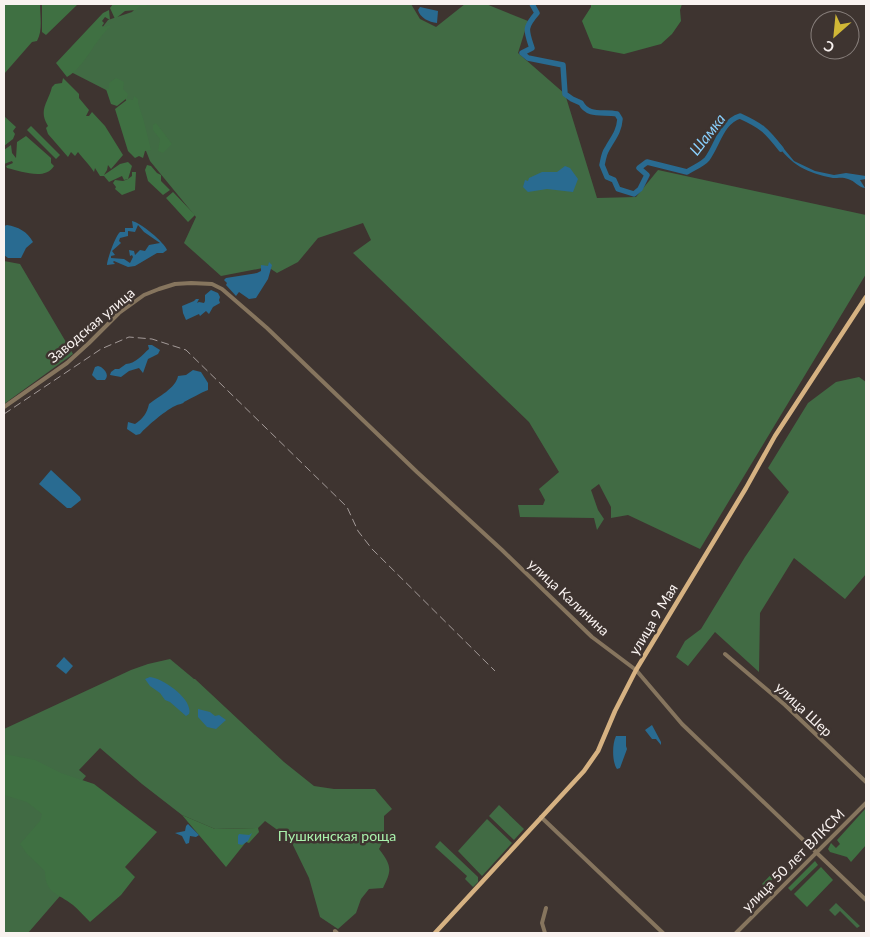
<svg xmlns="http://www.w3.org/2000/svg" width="870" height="937" font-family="Lato,sans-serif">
	<rect width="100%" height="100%" fill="#3e3430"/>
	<path fill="#416b44" d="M140,4H411L420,19L436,27L465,4H486L528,21L518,53L565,94L597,198L636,197L658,170L866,215V274L700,549L628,515L611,518V507L599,484L591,490L598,510L604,519L597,530L594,518L520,517L518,505H543L545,500L539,489L559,472L529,422L353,253L371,240L363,223L318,238L298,262L277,273L268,267L221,276L184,243L196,217L150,161L120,85L110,92L69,71L108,20L132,12Z
		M4,261L20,264L73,354L4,404Z
		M859,377L866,382V574L845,599L794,558L760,613L759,672L715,632L688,666L676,657L685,641L701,629L745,557L789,492L768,468L808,403L836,382Z
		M170,659L194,679H195L284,762L314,786L334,789H375L392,809L384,816V839L379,849C392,866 392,870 383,888L369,889L361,899L356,913L338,929L320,917L309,878L290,839L265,821L258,828L215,829L182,815L142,784L100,748L79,770L86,776L49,820L73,881L28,933H4V729L131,670L148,664Z
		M499,805L524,829L514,840L489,816Z
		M487,819L512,843L482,876L458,851Z
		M440,841L478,877V882L473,887L465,879L467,876L435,847Z
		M836,903L860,926L857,928L840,911L835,916L829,910Z"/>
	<path fill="#3f7042" d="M4,4H40C40,16 43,30 37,41L32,42L4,74Z
		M42,4H78L46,35L42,32Z
		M113,4H148L146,7L140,6L136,10L125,11L115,19L110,8Z
		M591,4H682L680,10L681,21L672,34L661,44L624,54L593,48L582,21L591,7Z
		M109,10L110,20L105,17L102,21L104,23L102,26L104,27L110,25V27C94,41 84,68 67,77L56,63L103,13Z
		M63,78L79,94V98L89,110L86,116H89L92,112L105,126L123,155L111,169L108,165L107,170L104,175L120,164L128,162L132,166L128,179L132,176V172H136L135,190L122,195L115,189L116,187L113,183L115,180L123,181L128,179L124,180L122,176L109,182L104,176H100L95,168L94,172C90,165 83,159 78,152L75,156L71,152L68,157L48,134L46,128L48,126C38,110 48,103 52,87L55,84L62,83Z
		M116,78L124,82L123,89L128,94L127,98L117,106L111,104L106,89L109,88V83Z
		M134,96L138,99V103L143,118L151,150L145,151L143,158L139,156L135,158L128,151L115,109L128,99L133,100Z
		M4,116L16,127L13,131L15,134L13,139L4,146Z
		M156,123L172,144L163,153L158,151L160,139L153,130V125Z
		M31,126L60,155L56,159L27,130Z
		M26,136L51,158V163L54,166C45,181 21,171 7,168L6,166L13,163L12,161L4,164V150L11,145L12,153L16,158L17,142Z
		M147,165L151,166L157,173L161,175V181L170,190L163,195L148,181L145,170Z
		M173,192L195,215L188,222L166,198Z
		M4,754L35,760L61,773L94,784L157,832L125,867L135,877L121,895L90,922C84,916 79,910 73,905C58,893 45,894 45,871L27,854L20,844L40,821L42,814L27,802L4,795Z
		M866,808V845L851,862L847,857L830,852L828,849L831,843L836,848L840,844L837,840Z
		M182,815L215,829L258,828L259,832L249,843L246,842L226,867Z
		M815,861L818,865L791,891L788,888Z
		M781,864L790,873L785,878L779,873L765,887L762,884Z
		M821,867L833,880L807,907L794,894Z"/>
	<path fill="#296b91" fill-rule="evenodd" d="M420,7L438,11L437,23C429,22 420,18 418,10Z
		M776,143L780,144L794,161L815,171L834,175L846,173L866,176V179L860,180L865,188C858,187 855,181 848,179C843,177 839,178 833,178C807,173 791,165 776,143Z
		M565,166L570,168L578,179L573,192L547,189L528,192L523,187L525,180L528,181L529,178L542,172H557Z
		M132,221C140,222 165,243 167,250L163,253H157L135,266L128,267L114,261L113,262L115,264L107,265C107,259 116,235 120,232H125V228H133ZM138,225L144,232L160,243L149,245L145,251L140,250L135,255L134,251L129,250L130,256L132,255L133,257L130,263L124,259L111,258V256L115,255L112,251L121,243L119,241L120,238L128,236V231L135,232Z
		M7,225C18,227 27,231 33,242L26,248L21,258H8L4,255V226Z
		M269,262L272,265L268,279L256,298L249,299L239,292L236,296L226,285L227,283L224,280L226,278L257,273L261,271V265L268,266Z
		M211,290L218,293L220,297L219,300L220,303L213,307L209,314L206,311L200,316L199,314L186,320L183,313L182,306L194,301L196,299H199L197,303L199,302L204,303L205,301V295Z
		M148,345H152L160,350L158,354L148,359L143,373L139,368L129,371L121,377L110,375L111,372L115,369H119L126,364C135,364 142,355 149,349Z
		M98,366L101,367C106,371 109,375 105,380H97L92,375L95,367Z
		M193,370L201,372L208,383V390C200,393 192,398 184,402C183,404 179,404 177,405C167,409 147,426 140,434L136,435L127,429L128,422L135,424C143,419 147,413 149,404C158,397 176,388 178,376L186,375Z
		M51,470L80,497L81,500L71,508H67L39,484Z
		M64,657L73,666L66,674L56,666Z
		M150,677C163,678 194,700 189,714L186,716L170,702L165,700L160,693L150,686L145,679Z
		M198,709L210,712L215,716L219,715L226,720L216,729L207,727L198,717Z
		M652,725L661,742V745L656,739H652L645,730Z
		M616,736H626V746L627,749L620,768L617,769C612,762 612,744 616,736Z
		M188,824L199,835L196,837L190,836L189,843L186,844L182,836L175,833L185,831L186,826Z
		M252,833L248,841L242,845L238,844V836L239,834L249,835Z"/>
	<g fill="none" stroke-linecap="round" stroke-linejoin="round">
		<path stroke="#296b91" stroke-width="5.5" d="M532,4L537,13C524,28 526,30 532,48L522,53L528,58L563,65L565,94L572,99L581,103C588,117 604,111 617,114L620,119C619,132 613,138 607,149C604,153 603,160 602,165L607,177L614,180L618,189L634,194L640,189L647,175L639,168L647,162L687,172C693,168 703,164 707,159C718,144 721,122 740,116C762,126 766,130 781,149"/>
		<path stroke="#86755e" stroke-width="4" d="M4,407L67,363L89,343L119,313L144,295L159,289L175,284L191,283L212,284L222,289L267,328L417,472L502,550L592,637L636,670L682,724L866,900
			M725,654L785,705L866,782
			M541,817L663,933
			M335,931L337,933
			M545,933L542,923L546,908
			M736,933L866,803"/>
		<path stroke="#d6b282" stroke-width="4.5" d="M435,933L584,771L598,751L615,711L636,670L746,488L775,436L866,297"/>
		<path stroke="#a39a98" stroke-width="1" stroke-dasharray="8 4" stroke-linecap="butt" d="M4,414L101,349L129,337L152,339L186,350L347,507L358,531L372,549L495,671"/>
	</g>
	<g text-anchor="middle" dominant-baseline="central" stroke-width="5" stroke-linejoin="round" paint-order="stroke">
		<g font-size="14" fill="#f9f2f0" stroke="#3e3430">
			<text transform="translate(91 325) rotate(-40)">Заводская улица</text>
			<text transform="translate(569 597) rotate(43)">улица Калинина</text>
			<text transform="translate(653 619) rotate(-59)">улица 9 Мая</text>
			<text transform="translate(804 709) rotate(43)">улица Шер</text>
			<text transform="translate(793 860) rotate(-45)">улица 50 лет ВЛКСМ</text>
		</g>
		<g font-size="14" fill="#a9f2ac" stroke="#3e3430">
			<text x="337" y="835">Пушкинская роща</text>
		</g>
		<g font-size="15" font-style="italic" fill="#8ad0fd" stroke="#3e3430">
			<text transform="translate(707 134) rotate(-52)">Шамка</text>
		</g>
	</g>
	<rect width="870" height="937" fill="none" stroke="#f9f2f0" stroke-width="10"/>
	<g transform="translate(835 35) rotate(207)"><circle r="24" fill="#3e3430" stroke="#89807d"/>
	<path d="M0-4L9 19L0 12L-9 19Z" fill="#d0b736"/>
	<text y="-8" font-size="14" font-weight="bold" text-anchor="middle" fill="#f9f2f0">С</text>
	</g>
</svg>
